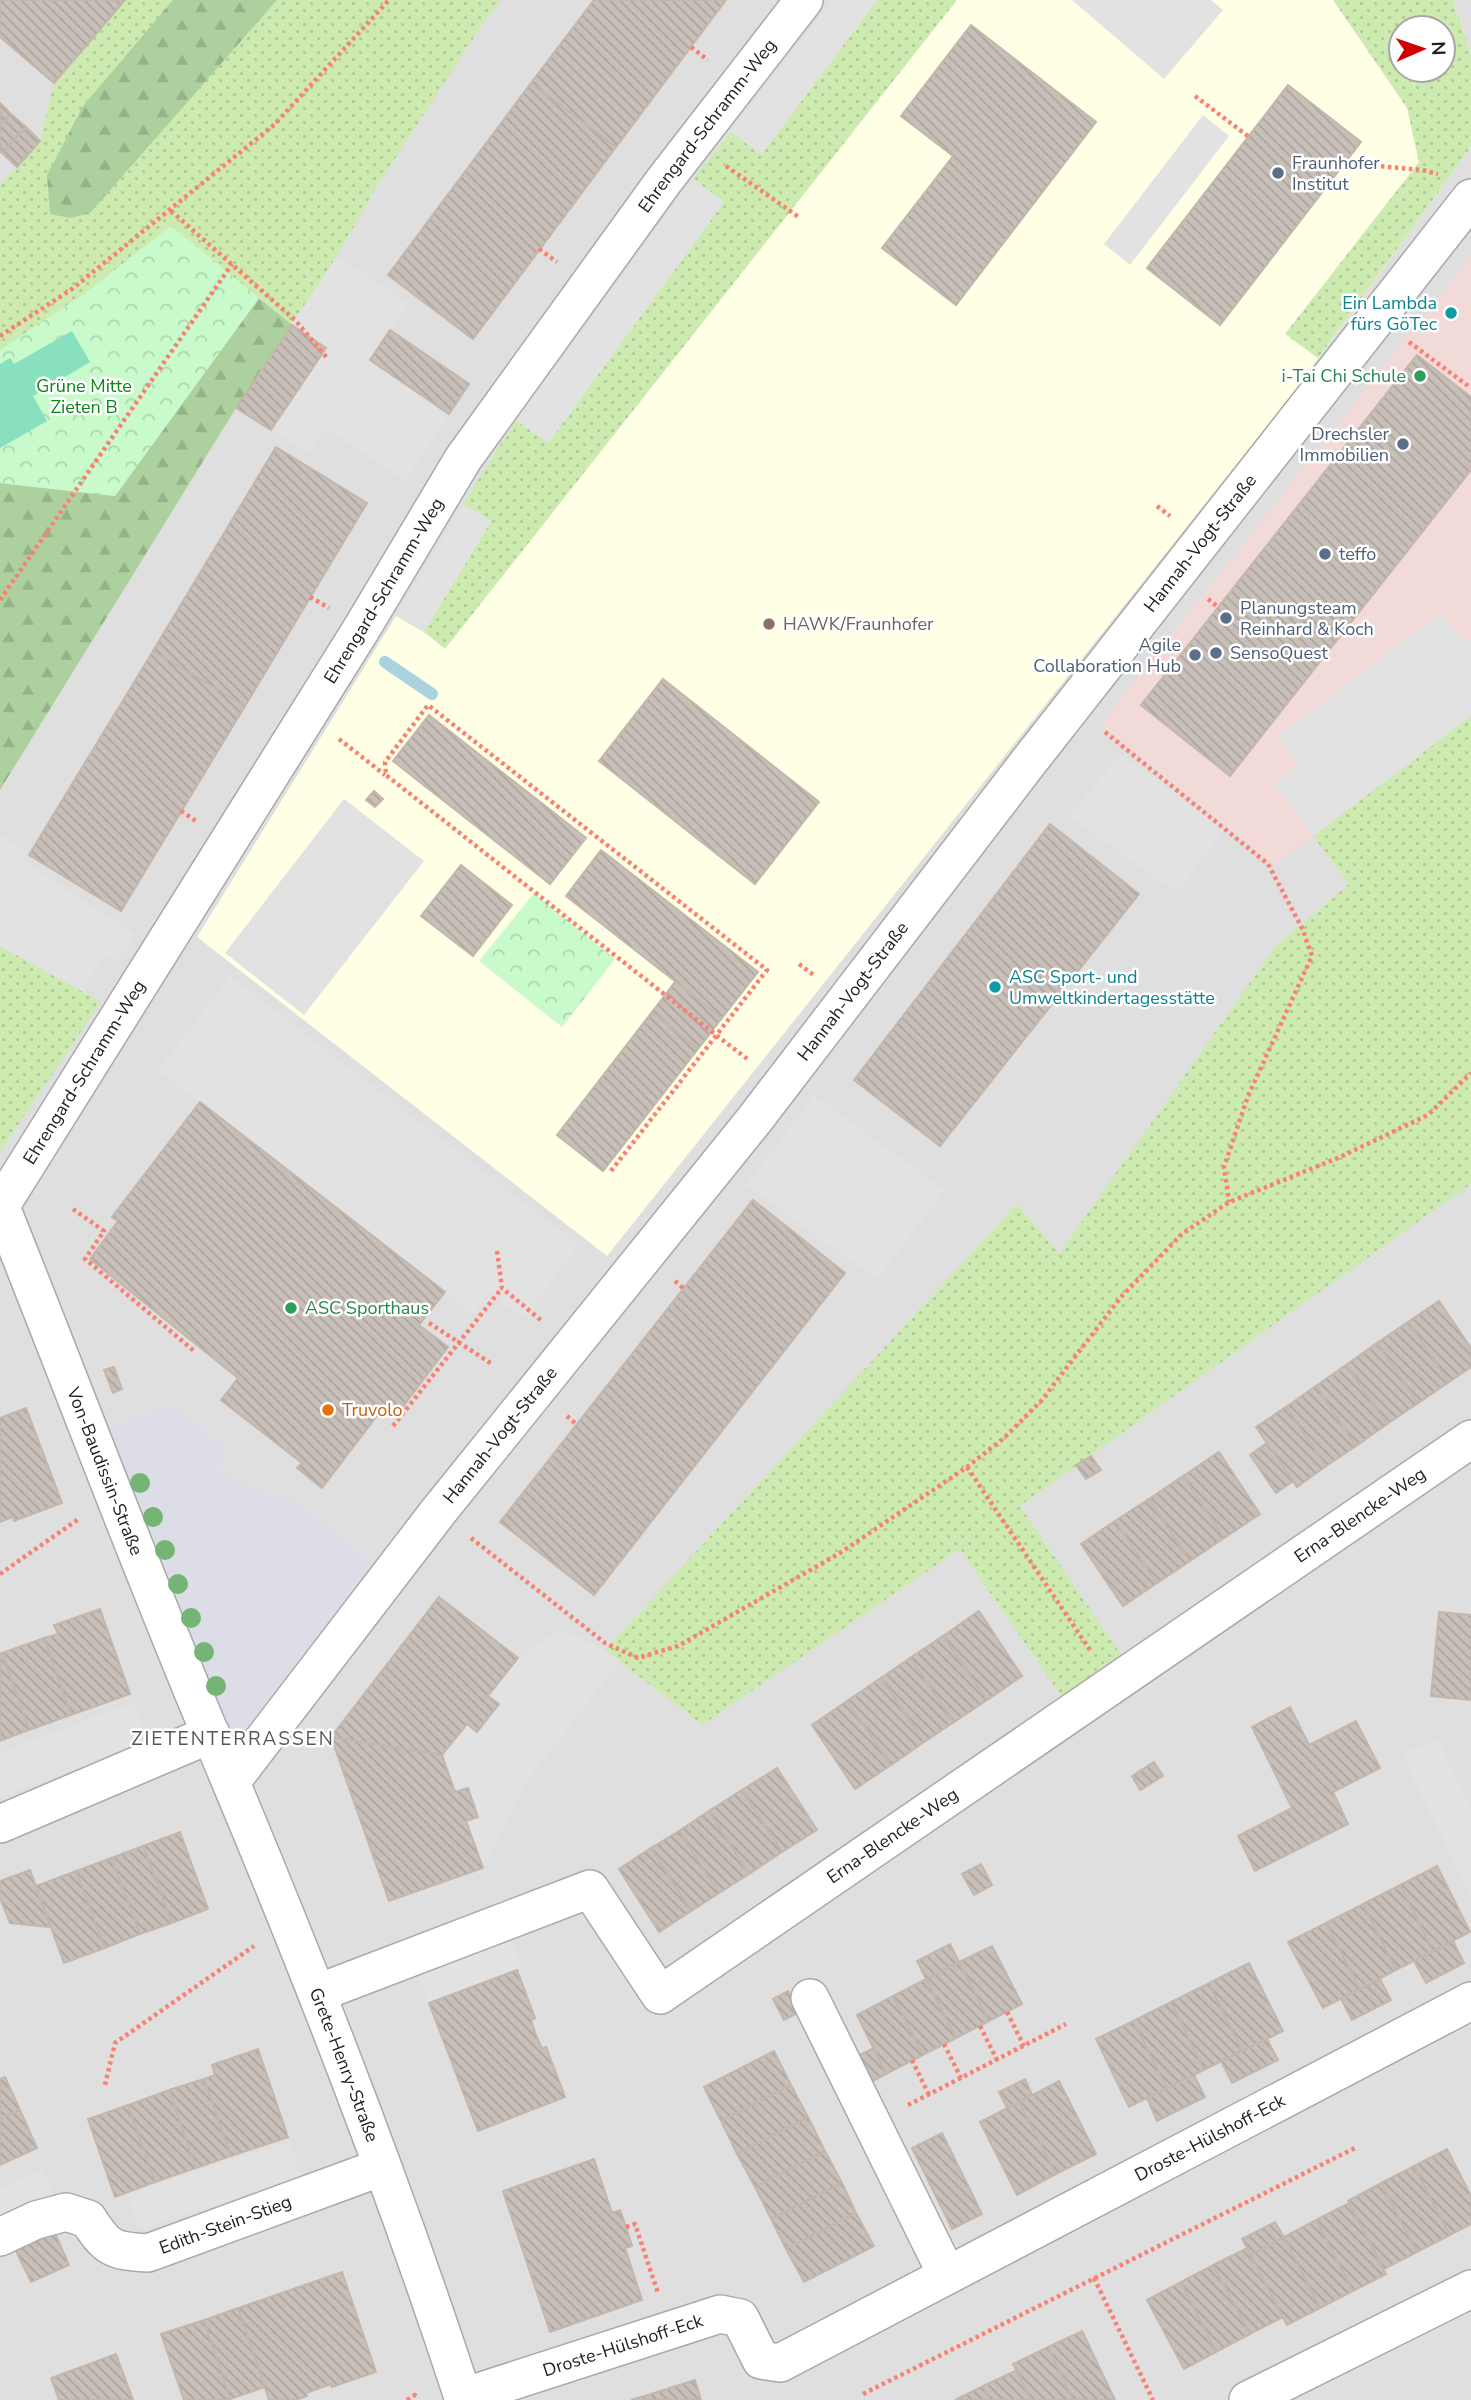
<svg xmlns="http://www.w3.org/2000/svg" width="1471" height="2400" font-family="'Nunito Sans',sans-serif">
	<defs>
		<pattern id="grass-dots" width="8" height="8" patternUnits="userSpaceOnUse" patternTransform="scale(1.75)"><rect width="8" height="8" fill="#cdebb0"/><path d="M2 2h.1M6 6h.1" fill="none" stroke="#b0c997" stroke-width="1.8" stroke-linecap="round"/></pattern>
		<pattern id="forest-firs" width="22" height="20" patternUnits="userSpaceOnUse" patternTransform="scale(1.75)"><rect width="22" height="20" fill="#add19e"/><path d="M5 1l3.5 6h-7zM16 11l3.5 6h-7z" fill="#95b388"/></pattern>
		<pattern id="park-crowns" width="20" height="18" patternUnits="userSpaceOnUse" patternTransform="scale(1.75)"><rect width="20" height="18" fill="#c8facc"/><path d="M2 6a3 3 0 1 1 6 0M12 15a3 3 0 1 1 6 0" fill="none" stroke="#acd6af"/></pattern>
		<pattern id="building-back-hatch" width="6" height="6" patternUnits="userSpaceOnUse" patternTransform="scale(1.75)"><rect width="6" height="6" fill="#c7bfb8"/><path d="M-1 5l2 2M0 0l6 6M5-1l2 2" fill="none" stroke="#aba49e"/></pattern>
	</defs>
	<rect width="100%" height="100%" fill="#f2efe9"/>
	<path fill="#e0dfdf" fill-rule="evenodd" d="M0,0H1471V2400H0ZM1401,28H1443V70H1401Z"/>
	<path fill="#f2dad9" d="M1471,256V716L1274,865L1100,725Z"/>
	<path fill="#ffffe5" fill-rule="evenodd" d="M877,0H1453L1471,55V147L1293,393L607,1256L197,937L396,616L424,632L491,521L724,202ZM1401,28H1443V70H1401Z"/>
	<path fill="url(#grass-dots)" fill-rule="evenodd" d="M125,0H502L488,16L377,186L337,256L292,325L171,226L88,291L0,350V185L40,141L54,83Z
		M877,0H957L445,649L424,632L491,521L463,504L516,420L548,443L724,202L693,179L731,132L761,154Z
		M1333,0H1453L1471,55V147L1318,358L1285,334L1419,162L1407,108ZM1401,28H1443V70H1401Z
		M1471,716V1184L1020,1506L1122,1656L1064,1700L960,1549L702,1725L605,1650L1017,1204L1059,1254L1275,947L1349,884L1313,836Z
		M0,946L101,1002L0,1152Z"/>
	<path fill="url(#forest-firs)" d="M173,0H277L90,213L70,218L50,214L47,175L83,106Z
		M259,298L292,325L236,408L0,790V483L115,496Z"/>
	<path fill="url(#park-crowns)" d="M171,226L259,298L115,496L0,483V350L88,291Z
		M534,893L615,959L562,1027L479,961Z"/>
	<path fill="#88e0be" d="M72,331L90,362L33,396L47,421L0,448V364L10,358L14,364Z"/>
	<path fill="#e2e2e2" d="M832,0H877L761,155L731,132Z
		M1072,0H1211L1223,10L1164,79Z
		M1203,115L1229,136L1130,265L1104,244Z
		M693,179L724,202L548,443L516,420Z
		M337,256L408,303L390,330L469,384L405,481L326,428L310,454L236,408Z
		M463,504L491,521L424,632L396,616Z
		M1441,612L1462,640L1471,641V716L1313,836L1273,783L1298,764L1278,736Z
		M1121,754L1224,830L1176,893L1069,816Z
		M344,799L424,861L304,1015L225,953Z
		M0,834L27,852L22,861L135,934L118,962L105,955L82,991L0,946Z
		M230,976L579,1245L523,1319L490,1293L473,1314L158,1070Z
		M814,1096L945,1190L877,1280L746,1185Z
		M561,1629L605,1650L620,1661L528,1780L483,1868L466,1821L478,1817L468,1788L455,1792L442,1755L518,1658Z
		M133,1703L148,1742L0,1797V1752Z
		M1437,1738L1471,1808V1896L1402,1755Z
		M509,1934L522,1968L429,2003L416,1969Z
		M290,2141L301,2176L139,2230L127,2195Z
		M42,2169L54,2196L0,2219V2188Z"/>
	<path fill="#dddde8" d="M173,1404L228,1450L217,1471L277,1498L282,1490L388,1576L231,1782L91,1433Z"/>
	<g fill="none" stroke-linecap="round" stroke-linejoin="round">
		<path stroke="#aad3df" stroke-width="12" d="M385,662L432,694"/>
	</g>
	<path fill="url(#building-back-hatch)" stroke="#c4b6ab" stroke-width="2" d="M0,0H125L54,83L0,37Z
		M594,0H726L616,147L531,83Z
		M971,25L1096,122L956,305L882,248L953,156L901,116Z
		M531,83L616,147L473,339L388,275Z
		M1288,85L1361,142L1220,325L1147,268Z
		M0,103L11,114L0,126Z
		M11,114L26,127L2,153L0,151V126Z
		M26,127L40,141L17,167L2,153Z
		M292,325L326,348L271,430L236,408Z
		M390,330L469,384L449,414L370,360Z
		M1417,355L1471,397V470L1230,776L1141,705Z
		M276,447L367,503L245,706L153,651Z
		M153,651L245,706L121,911L29,855Z
		M663,679L819,802L755,884L599,761Z
		M429,715L586,838L550,884L393,761Z
		M374,791L383,799L375,807L366,800Z
		M1050,824L1139,894L940,1146L854,1080Z
		M601,850L758,972L722,1018L566,896Z
		M461,865L512,905L473,956L421,916Z
		M675,982L722,1018L698,1049L652,1012Z
		M652,1012L698,1049L603,1171L557,1135Z
		M200,1102L445,1292L419,1325L448,1347L401,1409L389,1400L322,1488L297,1468L302,1463L221,1400L238,1378L90,1259L118,1221L112,1217Z
		M753,1200L845,1273L594,1595L500,1522Z
		M1439,1301L1471,1348V1367L1449,1382L1408,1322Z
		M1408,1322L1449,1382L1418,1403L1377,1343Z
		M1377,1343L1418,1403L1387,1424L1346,1365Z
		M1346,1365L1387,1424L1356,1446L1316,1386Z
		M114,1367L122,1389L113,1393L104,1370Z
		M1316,1386L1356,1446L1326,1466L1286,1407Z
		M1286,1407L1326,1466L1297,1487L1256,1427Z
		M26,1408L62,1503L14,1521L13,1517L0,1522V1418Z
		M1267,1443L1293,1481L1276,1493L1250,1455Z
		M1219,1452L1260,1514L1224,1538L1183,1476Z
		M1091,1456L1101,1470L1086,1479L1076,1465Z
		M1183,1476L1224,1538L1190,1561L1149,1499Z
		M1149,1499L1190,1561L1157,1583L1115,1521Z
		M1115,1521L1157,1583L1123,1606L1081,1544Z
		M439,1597L518,1658L488,1696L499,1704L477,1732L467,1724L442,1755L331,1737Z
		M100,1609L130,1694L71,1715L44,1638L58,1634L54,1625Z
		M979,1611L1022,1676L987,1700L943,1636Z
		M1439,1612L1471,1615V1700L1431,1696Z
		M943,1636L987,1700L954,1722L910,1658Z
		M44,1638L71,1715L29,1730L2,1653Z
		M2,1653L29,1730L0,1741V1654Z
		M910,1658L954,1722L924,1742L881,1678Z
		M881,1678L924,1742L891,1765L847,1701Z
		M847,1701L891,1765L855,1789L812,1725Z
		M1290,1707L1309,1745L1356,1721L1380,1768L1333,1792L1348,1824L1255,1871L1238,1836L1292,1808L1252,1727Z
		M331,1737L442,1755L455,1792L468,1788L478,1817L466,1821L483,1868L389,1901Z
		M1154,1762L1163,1776L1140,1790L1132,1776Z
		M777,1768L817,1830L782,1852L742,1790Z
		M742,1790L782,1852L749,1874L709,1811Z
		M709,1811L749,1874L719,1893L679,1831Z
		M679,1831L719,1893L691,1911L651,1848Z
		M180,1832L208,1909L172,1923L143,1846Z
		M143,1846L172,1923L140,1934L111,1858Z
		M651,1848L691,1911L659,1932L619,1869Z
		M111,1858L140,1934L105,1948L76,1871Z
		M981,1864L992,1885L974,1895L962,1874Z
		M1437,1866L1470,1932L1433,1951L1400,1885Z
		M30,1870L36,1886L50,1927L10,1923L0,1898V1881Z
		M76,1871L105,1948L64,1963L36,1886Z
		M1400,1885L1433,1951L1396,1970L1363,1904Z
		M1363,1904L1396,1970L1360,1989L1326,1923Z
		M1326,1923L1360,1989L1323,2008L1288,1942Z
		M1453,1941L1464,1963L1426,1983L1414,1961Z
		M950,1944L959,1962L926,1979L917,1961Z
		M992,1946L1022,2004L989,2021L959,1962Z
		M959,1962L989,2021L956,2038L926,1979Z
		M1249,1963L1283,2031L1242,2051L1209,1983Z
		M517,1970L535,2018L531,2020L536,2035L542,2049L546,2047L565,2097L478,2131L429,2003Z
		M926,1979L956,2038L923,2055L893,1996Z
		M1380,1979L1391,2000L1352,2020L1341,1999Z
		M1209,1983L1242,2051L1204,2070L1171,2002Z
		M788,1991L799,2012L784,2020L773,1999Z
		M893,1996L923,2055L886,2074L857,2015Z
		M1171,2002L1204,2070L1167,2088L1133,2021Z
		M1133,2021L1167,2088L1129,2107L1096,2039Z
		M1267,2039L1278,2060L1232,2083L1221,2061Z
		M874,2048L886,2074L871,2082L857,2056Z
		M258,2049L288,2137L231,2156L204,2079L215,2075L212,2065Z
		M774,2051L791,2085L721,2121L704,2087Z
		M1194,2075L1205,2097L1157,2121L1147,2098Z
		M5,2077L20,2110L0,2119V2079Z
		M204,2079L231,2156L196,2168L169,2090Z
		M1025,2079L1032,2095L1007,2108L999,2092Z
		M1059,2081L1096,2154L1056,2174L1019,2102Z
		M791,2085L808,2117L737,2154L721,2121Z
		M169,2090L196,2168L155,2182L128,2105Z
		M1019,2102L1056,2174L1017,2195L980,2122Z
		M128,2105L155,2182L115,2197L88,2119Z
		M20,2110L37,2148L0,2165V2119Z
		M808,2117L825,2151L755,2187L737,2154Z
		M942,2133L982,2214L952,2229L912,2148Z
		M1447,2149L1471,2196V2224L1450,2235L1414,2166Z
		M825,2151L842,2183L771,2219L755,2187Z
		M594,2159L612,2213L620,2210L626,2227L632,2246L625,2248L642,2300L550,2332L503,2191Z
		M1414,2166L1450,2235L1417,2252L1381,2183Z
		M842,2183L856,2213L786,2249L771,2219Z
		M1381,2183L1417,2252L1384,2269L1348,2201Z
		M1349,2203L1386,2274L1353,2291L1316,2220Z
		M856,2213L874,2246L804,2282L786,2249Z
		M1316,2220L1353,2291L1320,2308L1284,2237Z
		M1275,2222L1284,2237L1251,2255L1242,2239Z
		M54,2231L69,2265L31,2282L15,2249Z
		M1284,2237L1320,2308L1287,2325L1251,2255Z
		M1247,2248L1283,2317L1250,2334L1213,2265Z
		M1213,2265L1250,2334L1216,2352L1181,2282Z
		M342,2272L376,2372L332,2387L331,2384L306,2393L307,2396L296,2400H269L238,2308Z
		M1181,2282L1216,2352L1184,2369L1147,2300Z
		M238,2308L265,2387L230,2399L204,2320Z
		M204,2320L230,2399L227,2400H184L161,2334Z
		M1082,2331L1115,2400H1073L1048,2347Z
		M1048,2347L1073,2400H1031L1013,2364Z
		M116,2354L133,2400H59L51,2378Z
		M1017,2370L1031,2400H990L983,2386Z
		M695,2380L701,2400H631L651,2394Z
		M983,2386L990,2400H955Z"/>
	<g fill="none" stroke-linecap="round" stroke-linejoin="round">
		<defs>
			<g id="street">
				<path id="s1" d="M0,1207L362,628L463,459L663,182L804,0"/>
				<path id="s2" d="M1,1207C71,1382 137,1559 210,1733C303,1952 390,2174 464,2400"/>
				<path id="s3" d="M231,1782L438,1512L755,1119L1027,764L1471,198"/>
				<path d="M0,1824L211,1734"/>
				<path id="s4" d="M318,1993L590,1889L660,1995L1471,1439"/>
				<path d="M810,1998L947,2275"/>
				<path id="s5" d="M0,2237L36,2220L66,2212L88,2219C107,2249 113,2251 148,2253L382,2167"/>
				<path id="s6" d="M463,2397L720,2314L740,2318L761,2360L780,2363L1471,2001"/>
				<path d="M1248,2400L1471,2289"/>
			</g>
		</defs>
		<use href="#street" stroke="#a9a9a9" stroke-width="40"/>
		<path stroke="#fa8072" stroke-width="4.5" stroke-dasharray="3.5 3.5" stroke-linecap="butt" d="M691,47L708,60
			M1195,96L1249,137
			M1367,165L1422,170L1438,174
			M726,166L800,218
			M171,211L295,320L328,359
			M539,249L557,262
			M0,336L72,289L275,124L389,0
			M1409,342L1471,388
			M1338,432L1349,440
			M1157,506L1170,516
			M310,597L329,608
			M1208,599L1218,607
			M0,600L232,264
			M1105,732L1268,864L1303,930L1312,956L1248,1096L1224,1167L1229,1202
			M339,739L385,775
			M181,811L196,821
			M799,964L815,976
			M611,1171L767,970L428,705L385,762L386,775L716,1035L750,1061
			M73,1209L104,1231L85,1259L194,1351
			M497,1251L502,1288L542,1321
			M675,1281L683,1288
			M567,1416L577,1425
			M393,1426L502,1288
			M967,1467L1090,1650
			M471,1538L605,1643L638,1658L678,1646L840,1553L967,1467L1004,1438L1041,1401L1121,1297L1182,1234L1229,1202L1338,1158L1428,1115L1471,1073
			M0,1574L80,1518
			M1007,2012L1024,2046
			M980,2026L997,2060
			M944,2044L961,2078
			M912,2060L929,2095
			M105,2085L115,2043L254,1946
			M908,2105L1066,2024
			M626,2227L635,2224L658,2293
			M1094,2278L1153,2400
			M863,2394L1357,2147
			M407,2400L415,2395L417,2399"/>
		<use href="#street" stroke="#fff" stroke-width="37"/>
		<path stroke="#fa8072" stroke-width="4.5" stroke-dasharray="3.5 3.5" stroke-linecap="butt" d="M429,1323L492,1364"/>
	</g>
	<g fill="#74b475">
		<circle cx="140" cy="1483" r="10"/>
		<circle cx="153" cy="1517" r="10"/>
		<circle cx="165" cy="1550" r="10"/>
		<circle cx="178" cy="1584" r="10"/>
		<circle cx="191" cy="1618" r="10"/>
		<circle cx="204" cy="1652" r="10"/>
		<circle cx="216" cy="1686" r="10"/>
	</g>
	<g fill="#5c6f8a" stroke="#fff" stroke-width="2.5">
		<circle cx="1278" cy="173" r="7"/>
		<circle cx="1403" cy="444" r="7"/>
		<circle cx="1325" cy="554" r="7"/>
		<circle cx="1226" cy="618" r="7"/>
		<circle cx="1216" cy="653" r="7"/>
		<circle cx="1195" cy="655" r="7"/>
	</g>
	<g fill="#0f9aa8" stroke="#fff" stroke-width="2.5">
		<circle cx="1451" cy="313" r="7"/>
		<circle cx="995" cy="987" r="7"/>
	</g>
	<g fill="#2e9e5b" stroke="#fff" stroke-width="2.5">
		<circle cx="1420" cy="376" r="7"/>
		<circle cx="291" cy="1308" r="7"/>
	</g>
	<circle fill="#8d6e63" stroke="#fff" stroke-width="2.5" cx="769" cy="624" r="7"/>
	<circle fill="#e8710a" stroke="#fff" stroke-width="2.5" cx="328" cy="1410" r="7"/>
	<g text-anchor="middle" dominant-baseline="central" stroke-width="5" stroke-linejoin="round" paint-order="stroke">
		<g font-size="18" fill="#222" stroke="#fff">
			<text stroke="none"><textPath href="#s1" startOffset="1293">Ehrengard-Schramm-Weg</textPath></text>
			<text stroke="none"><textPath href="#s3" startOffset="1573">Hannah-Vogt-Straße</textPath></text>
			<text stroke="none"><textPath href="#s1" startOffset="726">Ehrengard-Schramm-Weg</textPath></text>
			<text stroke="none"><textPath href="#s3" startOffset="1006">Hannah-Vogt-Straße</textPath></text>
			<text stroke="none"><textPath href="#s1" startOffset="159">Ehrengard-Schramm-Weg</textPath></text>
			<text stroke="none"><textPath href="#s3" startOffset="439">Hannah-Vogt-Straße</textPath></text>
			<text stroke="none"><textPath href="#s2" startOffset="284">Von-Baudissin-Straße</textPath></text>
			<text stroke="none"><textPath href="#s4" startOffset="1267">Erna-Blencke-Weg</textPath></text>
			<text stroke="none"><textPath href="#s4" startOffset="700">Erna-Blencke-Weg</textPath></text>
			<text stroke="none"><textPath href="#s2" startOffset="924">Grete-Henry-Straße</textPath></text>
			<text stroke="none"><textPath href="#s6" startOffset="842">Droste-Hülshoff-Eck</textPath></text>
			<text stroke="none"><textPath href="#s5" startOffset="250">Edith-Stein-Stieg</textPath></text>
			<text stroke="none"><textPath href="#s6" startOffset="168">Droste-Hülshoff-Eck</textPath></text>
		</g>
		<g font-size="18" fill="#4e5e75" stroke="#fff" text-anchor="start">
			<text x="1292" y="163">Fraunhofer<tspan x="1292" dy="21">Institut</tspan></text>
			<text x="1389" y="434" text-anchor="end">Drechsler<tspan x="1389" dy="21">Immobilien</tspan></text>
			<text x="1339" y="554">teffo</text>
			<text x="1240" y="608">Planungsteam<tspan x="1240" dy="21">Reinhard &amp; Koch</tspan></text>
			<text x="1181" y="645" text-anchor="end">Agile<tspan x="1181" dy="21">Collaboration Hub</tspan></text>
			<text x="1230" y="653">SensoQuest</text>
		</g>
		<g font-size="18" fill="#0d838f" stroke="#fff" text-anchor="end">
			<text x="1437" y="303">Ein Lambda<tspan x="1437" dy="21">fürs GöTec</tspan></text>
			<text x="1009" y="977" text-anchor="start">ASC Sport- und<tspan x="1009" dy="21">Umweltkindertagesstätte</tspan></text>
		</g>
		<g font-size="18" fill="#27864d" stroke="#fff" text-anchor="end">
			<text x="1406" y="376">i-Tai Chi Schule</text>
			<text x="305" y="1308" text-anchor="start">ASC Sporthaus</text>
		</g>
		<g font-size="18" fill="#0c8416" stroke="#fff">
			<text x="84" y="386">Grüne Mitte<tspan x="84" dy="21">Zieten B</tspan></text>
		</g>
		<g font-size="18" fill="#785e54" stroke="#fff" text-anchor="start">
			<text x="783" y="624">HAWK/Fraunhofer</text>
		</g>
		<g font-size="18" fill="#c56008" stroke="#fff" text-anchor="start">
			<text x="342" y="1410">Truvolo</text>
		</g>
		<g font-size="19" letter-spacing="2" fill="#555" stroke="#fff">
			<text x="233" y="1739">ZIETENTERRASSEN</text>
		</g>
	</g>
	<g transform="translate(1422 49) rotate(88)"><circle r="33" fill="#ffffff" stroke="#a7a7a7" stroke-width="2"/>
	<path d="M0-5L12 26L0 18L-12 26Z" fill="#d40000"/>
	<text y="-10" font-size="19" font-weight="bold" text-anchor="middle" fill="#222222">N</text>
	</g>
</svg>
